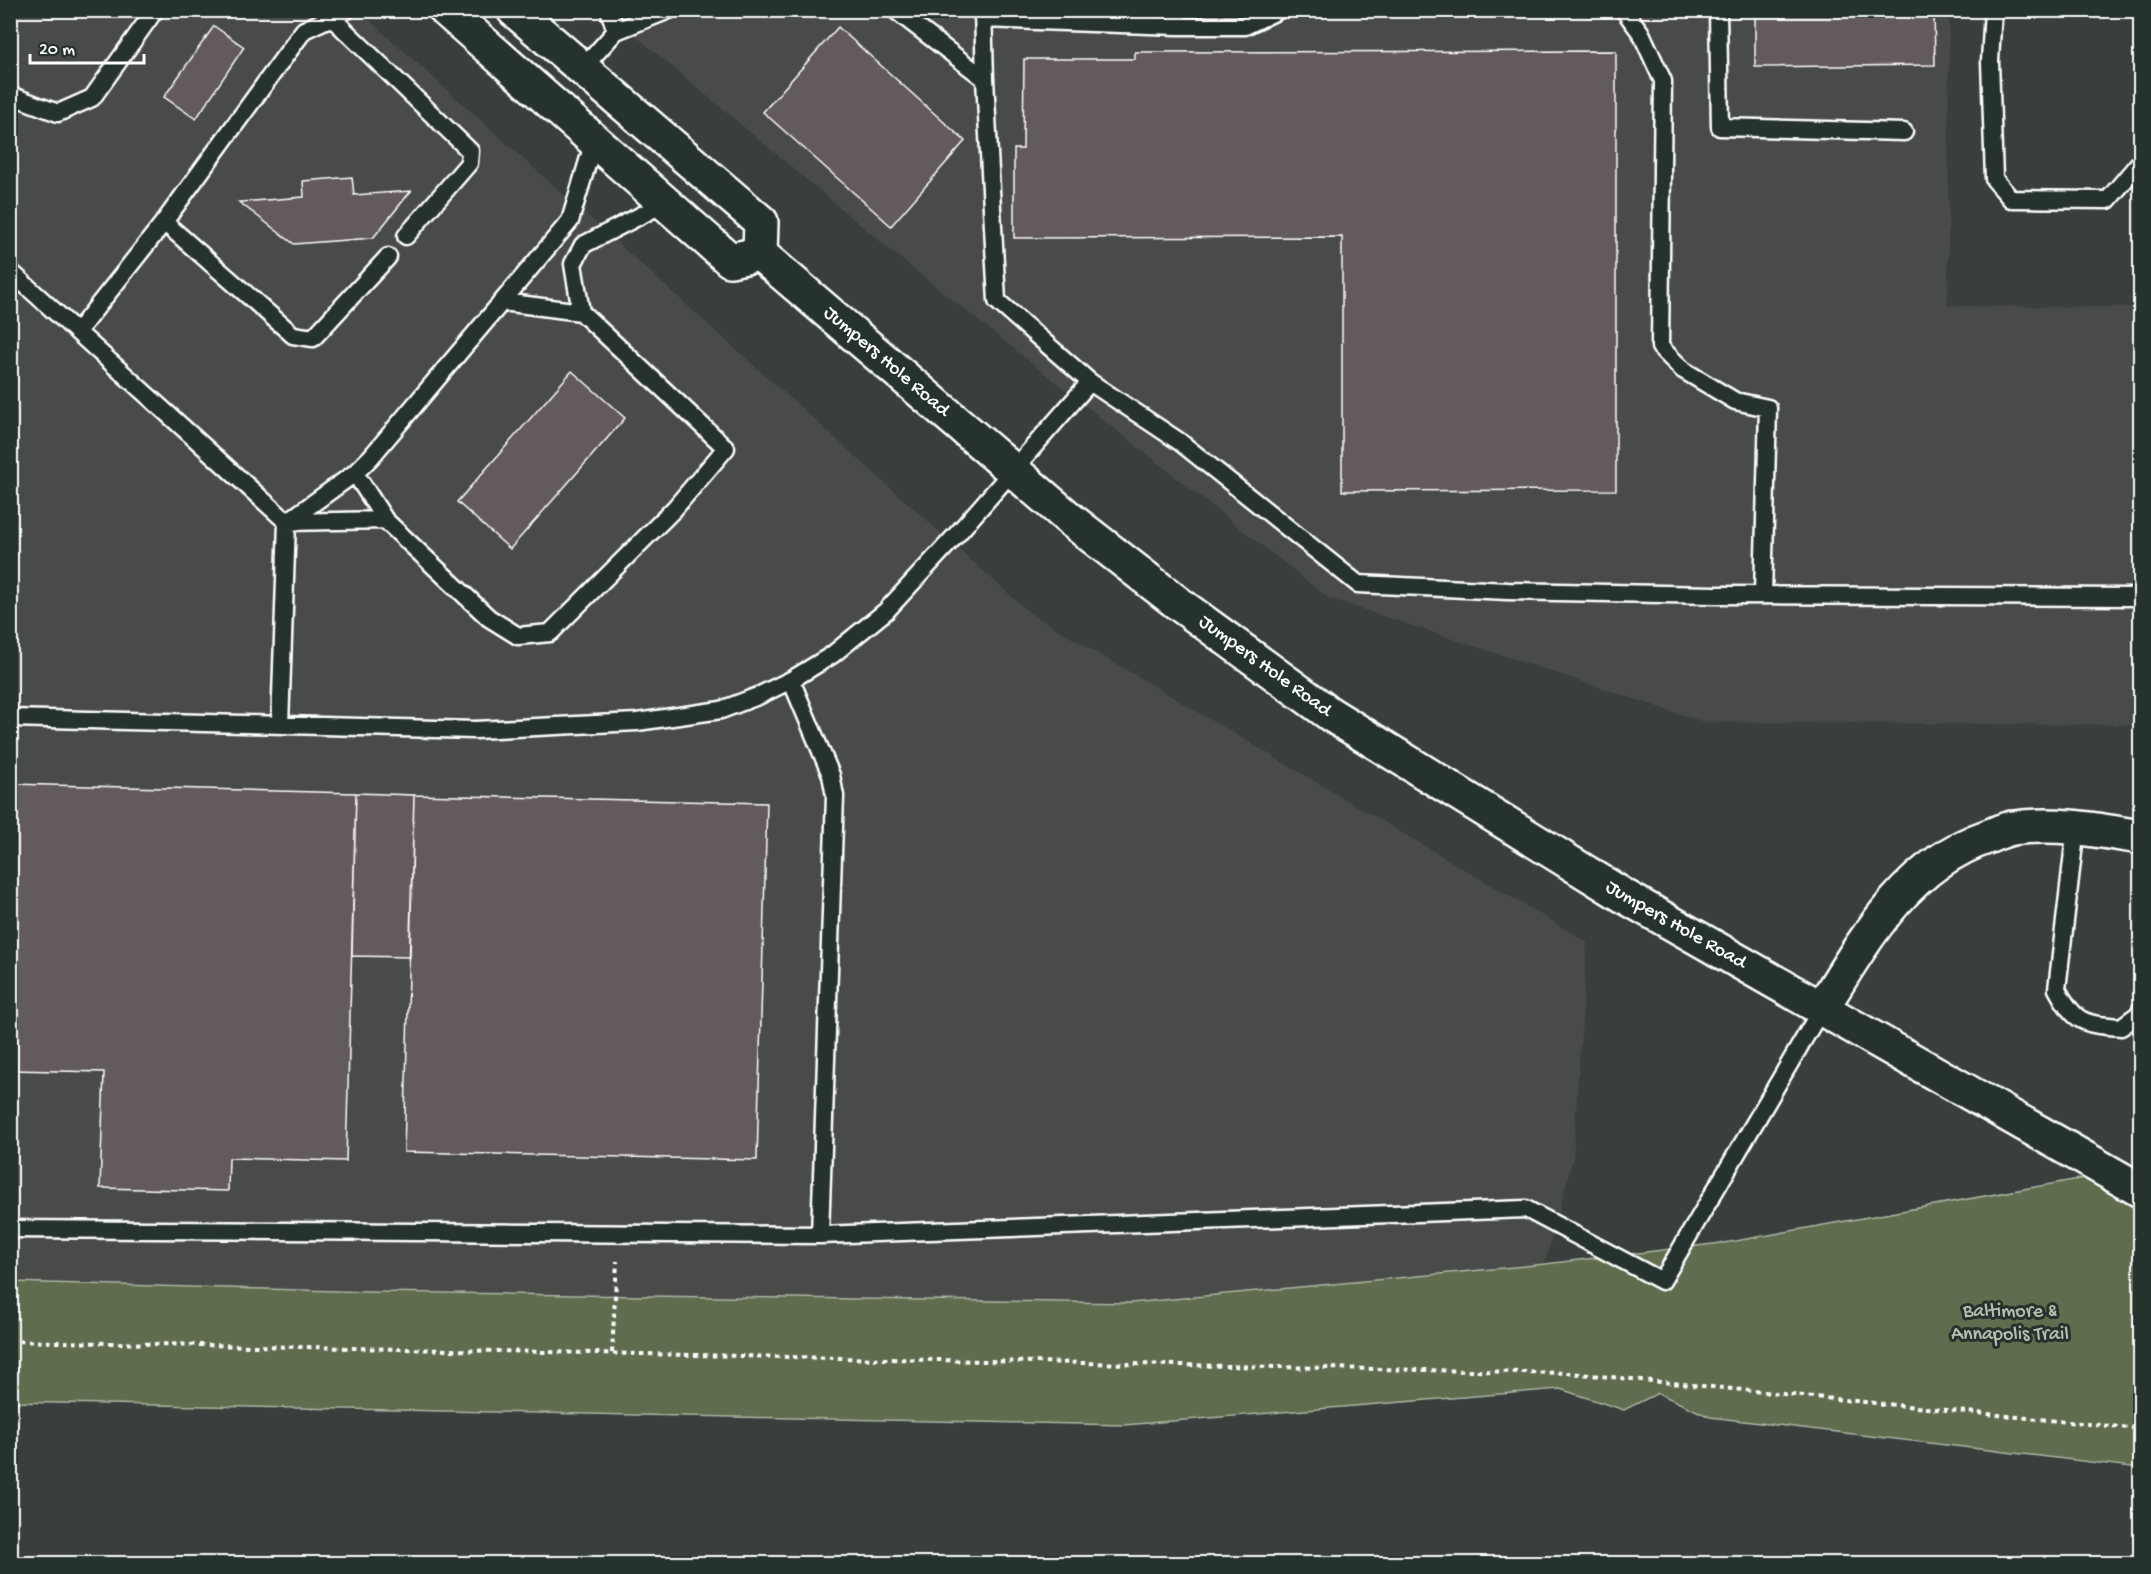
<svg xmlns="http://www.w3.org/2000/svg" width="2151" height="1574" font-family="'Gochi Hand',sans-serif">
	<rect width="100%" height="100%" fill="#393f3c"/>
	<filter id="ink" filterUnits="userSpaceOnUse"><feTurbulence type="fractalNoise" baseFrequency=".0167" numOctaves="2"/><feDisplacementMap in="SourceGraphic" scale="12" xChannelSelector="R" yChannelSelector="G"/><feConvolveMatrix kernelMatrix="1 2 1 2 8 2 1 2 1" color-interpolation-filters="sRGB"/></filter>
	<g filter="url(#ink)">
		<path fill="#4a4b4a" d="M11,11H359L1030,613L1587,942L1573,1158L1545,1264L1131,1303L371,1292L11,1282Z
			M606,11H1949L1948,306L2140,307V725L1704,722L1328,598L907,264Z"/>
		<path fill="#5e6c4e" stroke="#aeb6a6" stroke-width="1.5" d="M2140,1168V1468L1710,1417L1658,1393L1624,1410L1560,1389L1124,1425L11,1402V1282L371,1292L1131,1303L1545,1264L1730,1242Z"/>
		<path fill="#645a5e" stroke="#fff" stroke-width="1.5" d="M1755,10H1934L1935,65L1755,67Z
			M214,26L244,47L196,119L164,97Z
			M838,27L965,141L891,226L763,112Z
			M1616,51V490L1342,491V237L1014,238V149H1023L1024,59H1135V52Z
			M352,177L354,195L411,191L373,238L294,244L239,202L304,197L303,181Z
			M572,371L625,418L510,549L457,502Z
			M10,784L356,793L346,1161L229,1158L228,1191L100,1188L104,1072L10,1070Z
			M356,793L414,795L410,957L352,956Z
			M414,795L767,803L757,1160L404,1152Z"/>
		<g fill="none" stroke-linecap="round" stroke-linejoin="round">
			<defs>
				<path id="lane" d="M609,10L616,31
					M895,10L985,79
					M1177,10V26
					M1624,10L1641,33L1663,81L1660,347L1683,370L1735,401L1768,408L1763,595
					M1718,10L1720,127L1904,132
					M1993,10L1990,61L1994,179L2011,199L2108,200L2140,162
					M331,17L470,151L469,163L406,236
					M983,19L1177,26H1245L1279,10
					M582,69L616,31L669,10
					M10,95L58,113L92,98L155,10
					M164,222L293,335L313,338L388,257
					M10,271L287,522L280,725
					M503,302L581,312
					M77,332L164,222L304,30L347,10
					M1090,382L1180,442L1358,584L1508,591L1715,595L2140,597
					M355,473L385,520L489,618L518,636L550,633L674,509L726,448L581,312L573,264L583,245L665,203
					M287,522L355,473L371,457L570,221L594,141
					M287,522L385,520
					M791,680L831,775L835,796L820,1235L1526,1209L1662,1281L1822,1008
					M10,718L475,730L637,722L721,710L758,696L791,680L832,655L886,611L959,532L1090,382L997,301L985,79L983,10
					M2076,827L2057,989C2076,1024 2083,1024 2121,1027L2139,1014L2140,1011
					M10,1229L820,1235"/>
				<path id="street" d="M1822,1008C1864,940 1907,864 1987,837C1995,834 2004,829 2013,828C2056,822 2098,830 2140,837"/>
				<g id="secondary">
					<path d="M446,10L730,260L760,254"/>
					<path d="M514,10L761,222L760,254"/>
					<path id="s1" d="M760,254L1071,520L1179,604L1330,714L1624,896L2140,1190"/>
				</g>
			</defs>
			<use href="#lane" stroke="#fff" stroke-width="21"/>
			<use href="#street" stroke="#fff" stroke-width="38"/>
			<use href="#secondary" stroke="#fff" stroke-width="38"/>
			<path stroke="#fff" stroke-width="4" stroke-dasharray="4.5 4.5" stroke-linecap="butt" d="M10,1341L1570,1373L2140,1429
				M612,1353L617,1261"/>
			<use href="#lane" stroke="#26332d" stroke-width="16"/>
			<use href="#street" stroke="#26332d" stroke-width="33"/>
			<use href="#secondary" stroke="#26332d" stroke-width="33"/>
		</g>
	</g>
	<g text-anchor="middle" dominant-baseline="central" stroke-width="6" stroke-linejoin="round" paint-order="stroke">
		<g font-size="20" fill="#fff" stroke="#26332d">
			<text stroke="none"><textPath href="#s1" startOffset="166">Jumpers Hole Road</textPath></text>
			<text stroke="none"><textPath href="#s1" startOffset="652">Jumpers Hole Road</textPath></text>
			<text stroke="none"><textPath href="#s1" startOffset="1138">Jumpers Hole Road</textPath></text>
		</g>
		<g font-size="20" fill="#b7bdaf" stroke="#26332d">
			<text x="2010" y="1312">Baltimore &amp;<tspan x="2010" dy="23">Annapolis Trail</tspan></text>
		</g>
	</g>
	<rect width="2151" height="1574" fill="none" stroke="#26332d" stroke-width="36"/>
	<rect x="18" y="18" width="2115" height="1538" fill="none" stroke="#fff" stroke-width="2" filter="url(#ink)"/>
	<path d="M30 54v9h114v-9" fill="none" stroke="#ffffff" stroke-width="3"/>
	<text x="39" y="54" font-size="18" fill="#ffffff" stroke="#26332d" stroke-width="4.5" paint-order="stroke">20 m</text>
</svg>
